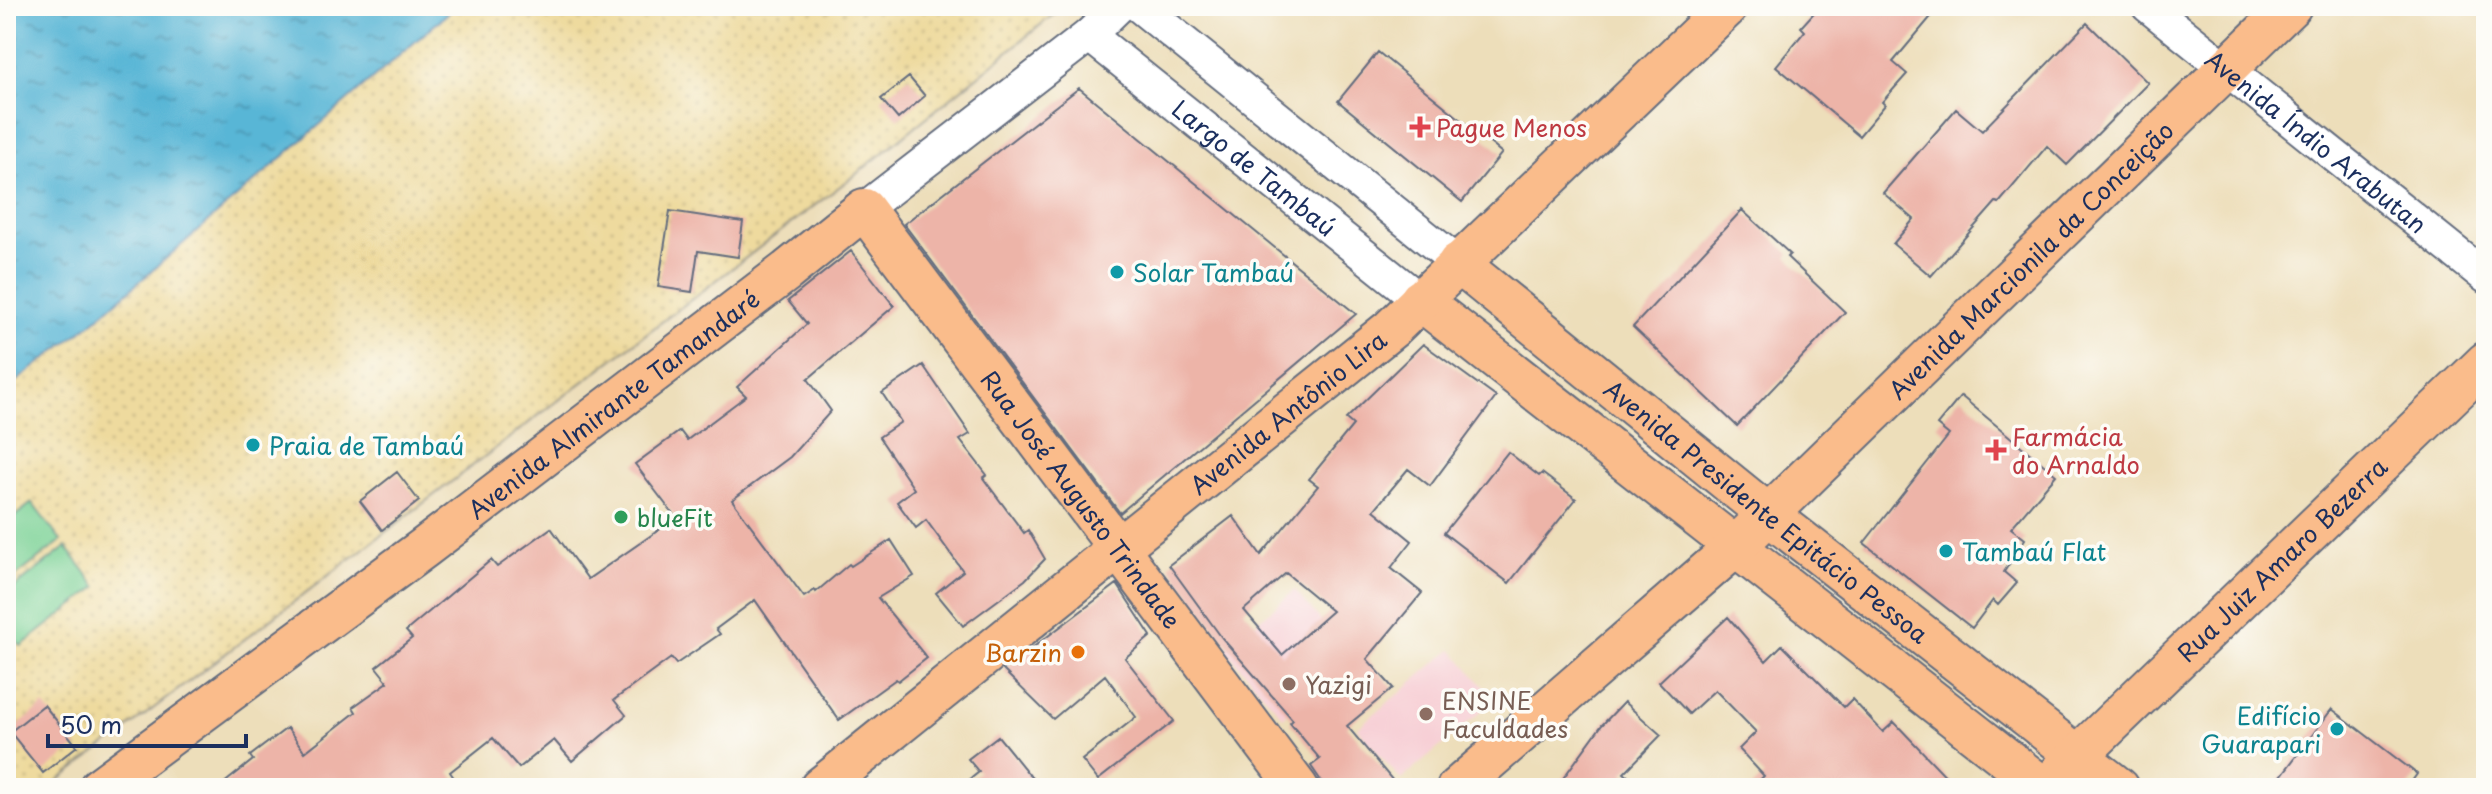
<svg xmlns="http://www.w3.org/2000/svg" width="2492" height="794" font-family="'Playpen Sans',sans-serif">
	<defs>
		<pattern id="sand-dots" width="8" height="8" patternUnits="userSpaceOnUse" patternTransform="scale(2)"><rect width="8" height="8" fill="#eeda9e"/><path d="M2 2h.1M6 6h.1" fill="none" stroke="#ccbb8a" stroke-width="1.8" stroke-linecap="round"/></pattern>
		<pattern id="water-ripples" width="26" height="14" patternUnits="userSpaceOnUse" patternTransform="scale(2)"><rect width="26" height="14" fill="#58b6d6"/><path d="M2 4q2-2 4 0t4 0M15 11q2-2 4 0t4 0" fill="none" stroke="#4894b1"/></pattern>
	</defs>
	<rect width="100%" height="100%" fill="#fdfcf7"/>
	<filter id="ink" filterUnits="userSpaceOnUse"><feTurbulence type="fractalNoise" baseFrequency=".0125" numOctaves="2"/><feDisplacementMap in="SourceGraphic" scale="16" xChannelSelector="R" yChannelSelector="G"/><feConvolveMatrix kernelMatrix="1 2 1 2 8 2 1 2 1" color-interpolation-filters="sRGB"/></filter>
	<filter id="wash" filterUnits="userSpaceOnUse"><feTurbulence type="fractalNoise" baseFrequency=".006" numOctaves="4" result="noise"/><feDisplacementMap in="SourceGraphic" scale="32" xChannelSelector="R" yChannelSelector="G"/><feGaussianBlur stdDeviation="1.8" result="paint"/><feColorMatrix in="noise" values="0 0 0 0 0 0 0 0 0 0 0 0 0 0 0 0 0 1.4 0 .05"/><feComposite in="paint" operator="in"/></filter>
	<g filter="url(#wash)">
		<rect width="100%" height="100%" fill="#eddeba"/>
		<path fill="#f7cfd5" d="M1295,590L1353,658L1283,717L1225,649Z
			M1452,649L1495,700L1401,780L1357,728Z"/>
		<path fill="url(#sand-dots)" stroke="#84847e" stroke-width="2" d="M456,6H1064L864,168L49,788H6V389L93,322Z"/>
		<path fill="#7bd296" stroke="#4b807a" stroke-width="2" d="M32,503L61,541L6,584V523Z
			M66,547L97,587L21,646L6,627V594Z"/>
		<path fill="url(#water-ripples)" stroke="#3a729a" stroke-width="2" d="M6,6H456L93,322L6,389Z"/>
		<g id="blocks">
			<path fill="#edb4a8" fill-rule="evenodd" d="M1820,6H1940L1893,62L1907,74L1882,102L1885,105L1859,136L1776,66L1805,31L1801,27Z
				M2087,23L2148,83L2067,165L2047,146L1999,203L1996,202L1931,276L1893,244L1914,219L1883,193L1956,109L1982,131Z
				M1378,52L1502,153L1462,202L1338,101Z
				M909,77L925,96L898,119L881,99Z
				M1079,88L1356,314L1120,513L904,224Z
				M1742,210L1790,254L1787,257L1845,312L1737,426L1633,327Z
				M670,211L743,222L738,257L698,251L692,292L658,287Z
				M851,251L894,306L808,379L831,411L790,457L732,500L804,597L815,590L816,592L849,564L851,566L891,540L914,576L878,598L927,658L898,681L896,679L839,720L755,600L716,629L720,634L676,664L671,658L614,700L626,715L572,761L554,740L519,768L493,738L450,772L461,788H218L253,760L250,756L287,728L305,752L356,712L353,707L388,682L376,667L412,638L406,631L491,560L497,567L551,528L588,579L676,518L635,464L680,431L687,440L746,396L737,387L807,324L788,301Z
				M1423,344L1496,397L1430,486L1408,469L1374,510L1412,541L1391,568L1422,593L1367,659L1393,688L1347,726L1399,788H1326L1311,766L1320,759L1290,723L1293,720L1222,638L1169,565L1233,516L1261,555L1318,486L1309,479L1353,425L1346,419ZM1286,573L1332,611L1282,655L1244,610Z
				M923,365L970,434L960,440L987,475L983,478L1024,533L1028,530L1045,559L1025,580L963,626L936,593L963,571L926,520L916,528L897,502L914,489L879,437L901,422L882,393Z
				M1961,396L2056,475L2011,528L2025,539L2004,572L2017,583L1998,605L1993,600L1972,628L1864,543L1949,435L1937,425Z
				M1508,452L1539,476L1542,473L1576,499L1509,583L1444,533Z
				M397,472L419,501L382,530L360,501Z
				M1117,584L1151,636L1125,658L1174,721L1098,780L1082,760L1136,717L1105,675L1053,719L1003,670Z
				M1728,617L1766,661L1782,645L1844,707L1852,699L1883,732L1894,722L1957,788H1751L1764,776L1739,749L1756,732L1715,690L1689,714L1659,682Z
				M1624,702L1661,735L1624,773L1642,788H1556L1602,725Z
				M44,705L77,746L43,773L10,732Z
				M2332,709L2417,774L2407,788H2272Z
				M998,736L1040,788H959L979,772L968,759Z"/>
		</g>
	</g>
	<g filter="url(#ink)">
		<use href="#blocks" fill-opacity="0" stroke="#646c7e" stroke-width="2"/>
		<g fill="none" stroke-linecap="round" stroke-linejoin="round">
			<defs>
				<g id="minor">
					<path d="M1139,6L1458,263"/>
					<path id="s1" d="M2148,6L2486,277"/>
					<path id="s2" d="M1089,35L1420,300"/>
					<path d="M864,209L1089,35L1119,6"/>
				</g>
				<g id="major">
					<path id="s3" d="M1458,263L1769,515L2119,788"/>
					<path d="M1420,300L2044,788"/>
					<path id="s4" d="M2060,773L2486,362"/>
					<path id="s5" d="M99,788L424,548L787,271L864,209L1298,788"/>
					<path id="s6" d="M820,788L1391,329L1728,6"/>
					<path id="s7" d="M1457,788L1734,548L2291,6"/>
				</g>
			</defs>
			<use href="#minor" stroke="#646c7e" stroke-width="36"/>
			<use href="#major" stroke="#646c7e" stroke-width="44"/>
			<use href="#minor" stroke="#fff" stroke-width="32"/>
			<use href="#major" stroke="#fabc8b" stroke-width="40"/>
		</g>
	</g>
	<g fill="#e0444e" stroke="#fdfcf7" stroke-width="3">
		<path d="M1416 115h8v8h8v8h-8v8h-8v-8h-8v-8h8z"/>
		<path d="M1992 438h8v8h8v8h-8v8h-8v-8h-8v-8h8z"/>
	</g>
	<g fill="#0f9aa8" stroke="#fdfcf7" stroke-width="3">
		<circle cx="1117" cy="272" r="8"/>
		<circle cx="253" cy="445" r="8"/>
		<circle cx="1946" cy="551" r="8"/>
		<circle cx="2337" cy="729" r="8"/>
	</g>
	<circle fill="#2e9e5b" stroke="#fdfcf7" stroke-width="3" cx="621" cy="517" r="8"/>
	<circle fill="#e8710a" stroke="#fdfcf7" stroke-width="3" cx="1078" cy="652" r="8"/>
	<g fill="#8d6e63" stroke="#fdfcf7" stroke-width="3">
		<circle cx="1289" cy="684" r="8"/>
		<circle cx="1426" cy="714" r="8"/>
	</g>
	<g text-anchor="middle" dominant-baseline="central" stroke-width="7" stroke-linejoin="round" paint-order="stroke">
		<g font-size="24" fill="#be3a42" stroke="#fdfcf7" text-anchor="start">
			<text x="1436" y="127">Pague Menos</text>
			<text x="2012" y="436">Farmácia<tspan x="2012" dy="28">do Arnaldo</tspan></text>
		</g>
		<g font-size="24" fill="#1b2f5e" stroke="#fdfcf7">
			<text stroke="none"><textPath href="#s1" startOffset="216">Avenida Índio Arabutan</textPath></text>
			<text stroke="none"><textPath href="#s2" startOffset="212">Largo de Tambaú</textPath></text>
			<text stroke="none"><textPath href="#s7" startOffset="780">Avenida Marcionila da Conceição</textPath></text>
			<text stroke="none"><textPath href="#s5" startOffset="642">Avenida Almirante Tamandaré</textPath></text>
			<text stroke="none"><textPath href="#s6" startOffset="600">Avenida Antônio Lira</textPath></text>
			<text stroke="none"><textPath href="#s5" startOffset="1322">Rua José Augusto Trindade</textPath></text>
			<text stroke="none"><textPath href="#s3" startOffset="396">Avenida Presidente Epitácio Pessoa</textPath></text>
			<text stroke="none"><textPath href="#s4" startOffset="308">Rua Juiz Amaro Bezerra</textPath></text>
		</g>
		<g font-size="24" fill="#0d838f" stroke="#fdfcf7" text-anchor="start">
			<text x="1133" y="272">Solar Tambaú</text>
			<text x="269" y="445">Praia de Tambaú</text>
			<text x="1962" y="551">Tambaú Flat</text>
			<text x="2321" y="715" text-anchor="end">Edifício<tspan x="2321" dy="28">Guarapari</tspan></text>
		</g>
		<g font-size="24" fill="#27864d" stroke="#fdfcf7" text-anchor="start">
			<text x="637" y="517">blueFit</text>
		</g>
		<g font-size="24" fill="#c56008" stroke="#fdfcf7" text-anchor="end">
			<text x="1062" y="652">Barzin</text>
		</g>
		<g font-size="24" fill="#785e54" stroke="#fdfcf7" text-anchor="start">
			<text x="1305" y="684">Yazigi</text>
			<text x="1442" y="700">ENSINE<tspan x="1442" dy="28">Faculdades</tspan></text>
		</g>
	</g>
	<rect width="2492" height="794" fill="none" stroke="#fdfcf7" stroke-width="32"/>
	<path d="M48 734v12h198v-12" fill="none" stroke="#1b2f5e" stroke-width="4"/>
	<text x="60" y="734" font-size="24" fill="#1b2f5e" stroke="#fdfcf7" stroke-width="6" paint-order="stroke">50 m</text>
</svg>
